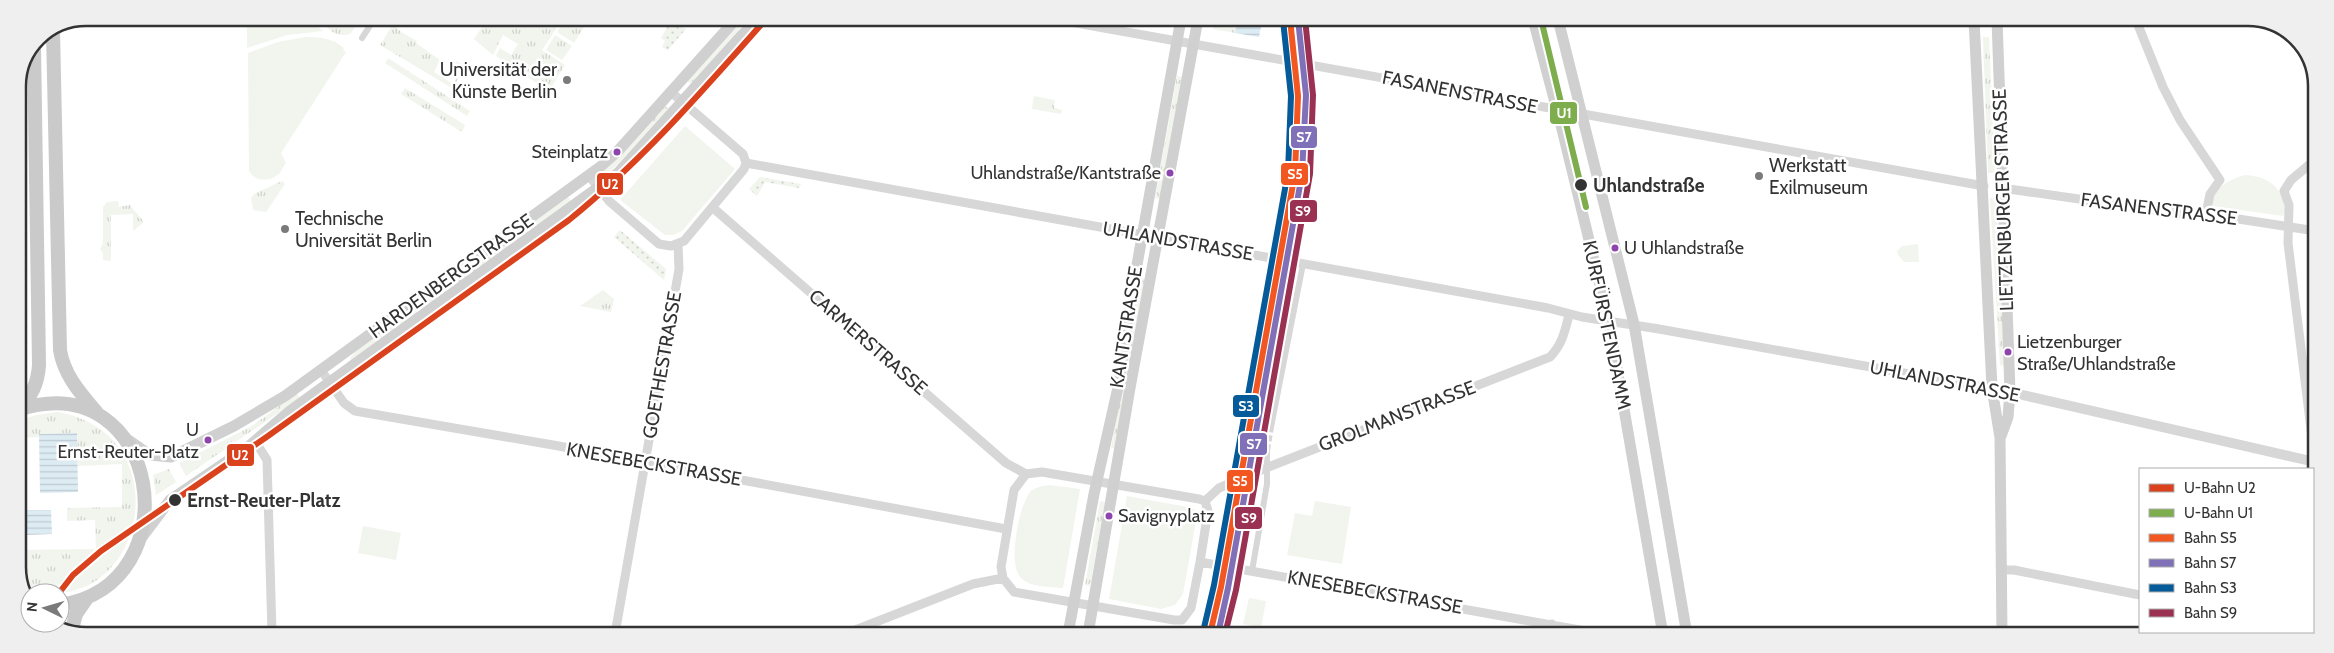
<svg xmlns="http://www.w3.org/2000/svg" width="2334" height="653" font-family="Cabin,sans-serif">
	<defs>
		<pattern id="grass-tufts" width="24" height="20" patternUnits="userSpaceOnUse" patternTransform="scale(1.25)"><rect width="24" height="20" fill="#f1f5ed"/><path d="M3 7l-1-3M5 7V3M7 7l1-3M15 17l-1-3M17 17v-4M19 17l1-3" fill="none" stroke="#cfd2cc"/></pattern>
		<pattern id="garden-dots" width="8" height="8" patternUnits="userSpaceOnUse" patternTransform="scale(1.25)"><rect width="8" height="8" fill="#f1f5ed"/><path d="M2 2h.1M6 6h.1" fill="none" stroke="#cfd2cc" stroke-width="1.8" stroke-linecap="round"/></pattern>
		<pattern id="water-rules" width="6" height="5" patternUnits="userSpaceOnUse" patternTransform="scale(1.25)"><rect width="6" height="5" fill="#ddebf3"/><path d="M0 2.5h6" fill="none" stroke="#becad1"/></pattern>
	</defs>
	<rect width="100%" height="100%" fill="#fff"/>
	<path fill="url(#grass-tufts)" d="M320,18H361L351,33C340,39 327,31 320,18Z
		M488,18H563L542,50L565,65L549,91L496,56L500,48L511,55L518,44L503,35L493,55L474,39Z
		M566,18H571L584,27L574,43L557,32Z
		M744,18H749L691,84L687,81Z
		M1214,19H1238L1235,33L1213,29Z
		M393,24L401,32L417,41L416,43L440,60L434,72L453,84L463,68L455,63L456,61L467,66L452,88L380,45Z
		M555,35L572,46L562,60L546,50Z
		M1983,37H1989L1995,173H1988Z
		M388,58L470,111L467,116L385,63Z
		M1177,76L1182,77L1160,199L1155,198Z
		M405,88L465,125L462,132L401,94Z
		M1034,96L1055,100L1054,108L1062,110L1061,114L1032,109Z
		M664,106L669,108L620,162L606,175L603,171Z
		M282,181L285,184L266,212L253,210L251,198L254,194Z
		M568,197L571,201L473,272L470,268Z
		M1990,198L1997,199L2004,366L2000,365Z
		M118,201L119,207L130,205L144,222L133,231V214L111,215V261L103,260V253L100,249L103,243V207L107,202Z
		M464,272L468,277L351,360L350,358L357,350Z
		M1141,278L1145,279L1114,448H1111Z
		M603,290L614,299L611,312L580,306Z
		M297,393L300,398L186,476L179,463L252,426Z
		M58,412C187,435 141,628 24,587L18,571V550L96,549L95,520L67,521V508L122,507V464L78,466L77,433L39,434V437L18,438V421L36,415Z
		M169,469L176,482L156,495L153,475Z
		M1100,501L1105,502L1090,586L1085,585Z"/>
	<path fill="#f1f5ed" d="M247,18H308L323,31L287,35L247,48Z
		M305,37C321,37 332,38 344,48L343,50L346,52L281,153L286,163L279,174L273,178C263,181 253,180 249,170L248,53L278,42Z
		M685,126L735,169L682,231L673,235H665L620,200Z
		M2245,175C2261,176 2278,182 2283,200C2284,206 2286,210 2283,216L2213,206C2210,188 2231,179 2245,175Z
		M1918,244L1919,262H1904L1898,255L1897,251L1902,246Z
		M1049,485L1080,489L1063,588H1060C1048,586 1031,588 1021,578C1007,565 1019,504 1031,491C1036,487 1043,486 1049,485Z
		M1127,496L1193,508L1197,515L1183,594L1175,605L1161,609L1109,599Z
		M1315,501L1351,507L1342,564L1287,555L1295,513L1312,516Z
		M363,526L401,533L396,560L358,553Z
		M1249,598L1266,601L1261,628L1243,624Z"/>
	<path fill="url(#garden-dots)" d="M675,21L686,29L668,50L662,47L665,41L661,38L670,22Z
		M760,177L801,184L799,188L765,182L757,196L749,189Z
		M620,230L666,269L664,280L614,237Z"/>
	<path fill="url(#water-rules)" d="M1238,19L1262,22L1259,37L1235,33Z
		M77,433L78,492L40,493L39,434Z
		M26,510H51L52,534L27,535Z"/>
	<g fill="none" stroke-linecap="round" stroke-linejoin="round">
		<path stroke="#d6d6d6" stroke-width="6" stroke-dasharray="6 3" stroke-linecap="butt" d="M1267,450L1271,427"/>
		<path stroke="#d7d7d7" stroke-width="6" d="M1286,19L1293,61
			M362,38L375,18
			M1271,427L1303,264
			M1252,571L1267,484V450"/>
		<path stroke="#d7d7d7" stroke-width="9" d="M1054,19L1984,186
			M2136,20L2163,87L2180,120L2220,180L2210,194L2206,214
			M746,163L1548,308L1582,317L1659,329L2010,392
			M589,176L609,201L659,244L671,246L684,241L744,169L746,163L743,154L671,92
			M2002,188L2190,215L2206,214L2316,231
			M712,207L1006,463L1026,474
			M321,370L344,403L355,411L553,445L1006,529
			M255,441L267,460L272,633
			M2315,462L2288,243L2289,205L2284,191L2291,180L2316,159
			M1042,472L1199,499L1205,501L1208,511L1200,562L1191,608L1182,620H1174L1014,592L1003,578L1001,567L1014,490L1026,474Z
			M1205,501L1219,488L1266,468L1550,357C1562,345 1565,331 1569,315
			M1200,562L1608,635
			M2001,570H2014L2140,595
			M615,634L679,269L678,245
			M845,634L973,584L1003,578
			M1550,635L1552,624"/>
		<path stroke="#d7d7d7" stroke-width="10" d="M2010,392L2315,462"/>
		<path stroke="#d0d0d0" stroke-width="11" d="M1533,19L1562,129L1609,322L1663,635
			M1558,19L1634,324L1687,635
			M1974,19L1992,388L2000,438L2002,635
			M1997,19L2010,392L2008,417L2001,436
			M127,439L150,455L171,457L234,426L285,396L600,167L617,152L737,18
			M140,540L170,500L248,447L290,411L618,173L742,35L760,18
			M1068,634L1094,494L1119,383L1130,304L1181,19
			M1088,634L1130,388L1198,19"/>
		<path stroke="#cacaca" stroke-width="14" d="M53,31L60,350C64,376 82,395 98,414
			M18,409C32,397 38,383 39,365L34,47
			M18,410C161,363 194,586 60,605
			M71,633L76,614L87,598"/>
		<defs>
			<path id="rail-1" d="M1210,634L1221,587L1295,173L1298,96L1290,19"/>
			<path id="rail-2" d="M1218,634L1228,588L1302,174L1306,95L1298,19"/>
			<path id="rail-3" d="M1203,632L1214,585L1288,172L1291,96L1283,20"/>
			<path id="rail-4" d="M1225,634L1236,590L1310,174L1313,95L1305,19"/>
		</defs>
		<use href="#rail-1" stroke="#fff" stroke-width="10"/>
		<use href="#rail-2" stroke="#fff" stroke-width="10"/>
		<use href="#rail-3" stroke="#fff" stroke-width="10"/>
		<use href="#rail-4" stroke="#fff" stroke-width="10"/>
		<use href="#rail-1" stroke="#f25721" stroke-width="6"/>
		<use href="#rail-2" stroke="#8070b7" stroke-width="6"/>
		<use href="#rail-3" stroke="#055a99" stroke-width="6"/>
		<use href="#rail-4" stroke="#9a3052" stroke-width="6"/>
		<defs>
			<path id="metro-1" d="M59,593L73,575L101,551L268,436L569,220C643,160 704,89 767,18"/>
			<path id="metro-2" d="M1541,19L1586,207"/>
		</defs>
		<use href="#metro-1" stroke="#fff" stroke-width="10"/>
		<use href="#metro-2" stroke="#fff" stroke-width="10"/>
		<use href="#metro-1" stroke="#da421e" stroke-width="6"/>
		<use href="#metro-2" stroke="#7dad4c" stroke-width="6"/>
	</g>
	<g fill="#7a7a7a" stroke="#fff" stroke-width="2">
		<circle cx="567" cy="80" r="5"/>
		<circle cx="1759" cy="176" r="5"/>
		<circle cx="285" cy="229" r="5"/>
	</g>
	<g fill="#8e44ad" stroke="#fff" stroke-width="2">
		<circle cx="617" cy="152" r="4.5"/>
		<circle cx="1170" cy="173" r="4.5"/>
		<circle cx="1615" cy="248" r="4.5"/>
		<circle cx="2008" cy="352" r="4.5"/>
		<circle cx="208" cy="440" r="4.5"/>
		<circle cx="1109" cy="516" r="4.5"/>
	</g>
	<g fill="#333" stroke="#fff" stroke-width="2">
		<circle cx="1581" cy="185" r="7"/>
		<circle cx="175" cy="500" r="7"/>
	</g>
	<g text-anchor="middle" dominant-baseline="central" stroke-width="5" stroke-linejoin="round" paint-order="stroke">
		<g font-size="18" fill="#333" stroke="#fff" text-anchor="end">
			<text x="608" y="152">Steinplatz</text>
			<text x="1161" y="173">Uhlandstraße/Kantstraße</text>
			<text x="1624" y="248" text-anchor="start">U Uhlandstraße</text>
			<text x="2017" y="342" text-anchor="start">Lietzenburger<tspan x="2017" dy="22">Straße/Uhlandstraße</tspan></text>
			<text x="199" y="430">U<tspan x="199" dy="22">Ernst-Reuter-Platz</tspan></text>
			<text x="1118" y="516" text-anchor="start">Savignyplatz</text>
		</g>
		<g font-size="19" fill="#333" stroke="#fff" text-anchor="start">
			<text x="557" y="69" text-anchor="end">Universität der<tspan x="557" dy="22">Künste Berlin</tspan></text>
			<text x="1769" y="165">Werkstatt<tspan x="1769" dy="22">Exilmuseum</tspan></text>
			<text x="295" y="218">Technische<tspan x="295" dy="22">Universität Berlin</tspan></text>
		</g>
		<g font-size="19" fill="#333" stroke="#fff">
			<text transform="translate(1460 92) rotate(11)">FASANENSTRASSE</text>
			<text transform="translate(2003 200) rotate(-92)">LIETZENBURGER STRASSE</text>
			<text transform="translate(2159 209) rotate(7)">FASANENSTRASSE</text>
			<text transform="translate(1178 241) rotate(10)">UHLANDSTRASSE</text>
			<text transform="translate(451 276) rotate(-36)">HARDENBERGSTRASSE</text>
			<text transform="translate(1607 325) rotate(78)">KURFÜRSTENDAMM</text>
			<text transform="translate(1126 327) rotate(-81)">KANTSTRASSE</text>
			<text transform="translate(868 342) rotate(41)">CARMERSTRASSE</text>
			<text transform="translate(662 365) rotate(-80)">GOETHESTRASSE</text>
			<text transform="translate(1945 381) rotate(11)">UHLANDSTRASSE</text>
			<text transform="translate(1397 416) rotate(-21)">GROLMANSTRASSE</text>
			<text transform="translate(654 464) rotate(10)">KNESEBECKSTRASSE</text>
			<text transform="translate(1375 592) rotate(10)">KNESEBECKSTRASSE</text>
		</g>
		<g font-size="19" font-weight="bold" fill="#333" stroke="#fff" text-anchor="start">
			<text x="1593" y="185">Uhlandstraße</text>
			<text x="187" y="500">Ernst-Reuter-Platz</text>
		</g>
	</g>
	<path d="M0 0H2334V653H0ZM86 26H2248A60 60 0 0 1 2308 86V567A60 60 0 0 1 2248 627H86A60 60 0 0 1 26 567V86A60 60 0 0 1 86 26Z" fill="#efefef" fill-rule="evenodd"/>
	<path fill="none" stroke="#333" stroke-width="2.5" d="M86 26H2248A60 60 0 0 1 2308 86V567A60 60 0 0 1 2248 627H86A60 60 0 0 1 26 567V86A60 60 0 0 1 86 26Z"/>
	<g stroke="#fff" stroke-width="2">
		<rect x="1549" y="101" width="29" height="24" rx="5" fill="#7dad4c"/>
		<rect x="1290" y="125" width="28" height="24" rx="5" fill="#8070b7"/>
		<rect x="1280" y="162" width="29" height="24" rx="5" fill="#f25721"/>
		<rect x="596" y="172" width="28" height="24" rx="5" fill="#da421e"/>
		<rect x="1289" y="199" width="29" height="24" rx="5" fill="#9a3052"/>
		<rect x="1232" y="394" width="28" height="24" rx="5" fill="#055a99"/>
		<rect x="1239" y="432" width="29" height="24" rx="5" fill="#8070b7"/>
		<rect x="226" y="443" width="29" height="24" rx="5" fill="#da421e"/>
		<rect x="1226" y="469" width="28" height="24" rx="5" fill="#f25721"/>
		<rect x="1234" y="506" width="29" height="24" rx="5" fill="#9a3052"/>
	</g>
	<g font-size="14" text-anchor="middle" font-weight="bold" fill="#fff">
		<text x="1564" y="118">U1</text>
		<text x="1304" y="142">S7</text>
		<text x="1295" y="179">S5</text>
		<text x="610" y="189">U2</text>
		<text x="1303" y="216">S9</text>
		<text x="1246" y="411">S3</text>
		<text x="1254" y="449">S7</text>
		<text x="240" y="460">U2</text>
		<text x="1240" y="486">S5</text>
		<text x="1249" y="523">S9</text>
	</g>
	<rect x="2139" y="468" width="175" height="165" fill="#ffffff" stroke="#adadad"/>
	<rect x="2149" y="484" width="25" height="8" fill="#da421e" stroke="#adadad"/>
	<text x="2184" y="493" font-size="15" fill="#333333">U-Bahn U2</text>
	<rect x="2149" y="509" width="25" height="8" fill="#7dad4c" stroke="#adadad"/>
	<text x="2184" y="518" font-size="15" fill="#333333">U-Bahn U1</text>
	<rect x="2149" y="534" width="25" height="8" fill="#f25721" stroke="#adadad"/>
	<text x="2184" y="543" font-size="15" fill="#333333">Bahn S5</text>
	<rect x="2149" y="559" width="25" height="8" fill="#8070b7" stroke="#adadad"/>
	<text x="2184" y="568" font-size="15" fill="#333333">Bahn S7</text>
	<rect x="2149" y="584" width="25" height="8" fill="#055a99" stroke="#adadad"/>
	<text x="2184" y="593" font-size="15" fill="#333333">Bahn S3</text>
	<rect x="2149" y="609" width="25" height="8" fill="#9a3052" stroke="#adadad"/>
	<text x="2184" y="618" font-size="15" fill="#333333">Bahn S9</text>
	<g transform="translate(45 608) rotate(275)"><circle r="24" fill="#ffffff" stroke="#adadad"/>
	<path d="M0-4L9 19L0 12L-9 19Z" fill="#7a7a7a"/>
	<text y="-8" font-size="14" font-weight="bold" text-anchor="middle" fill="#333333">N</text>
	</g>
</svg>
